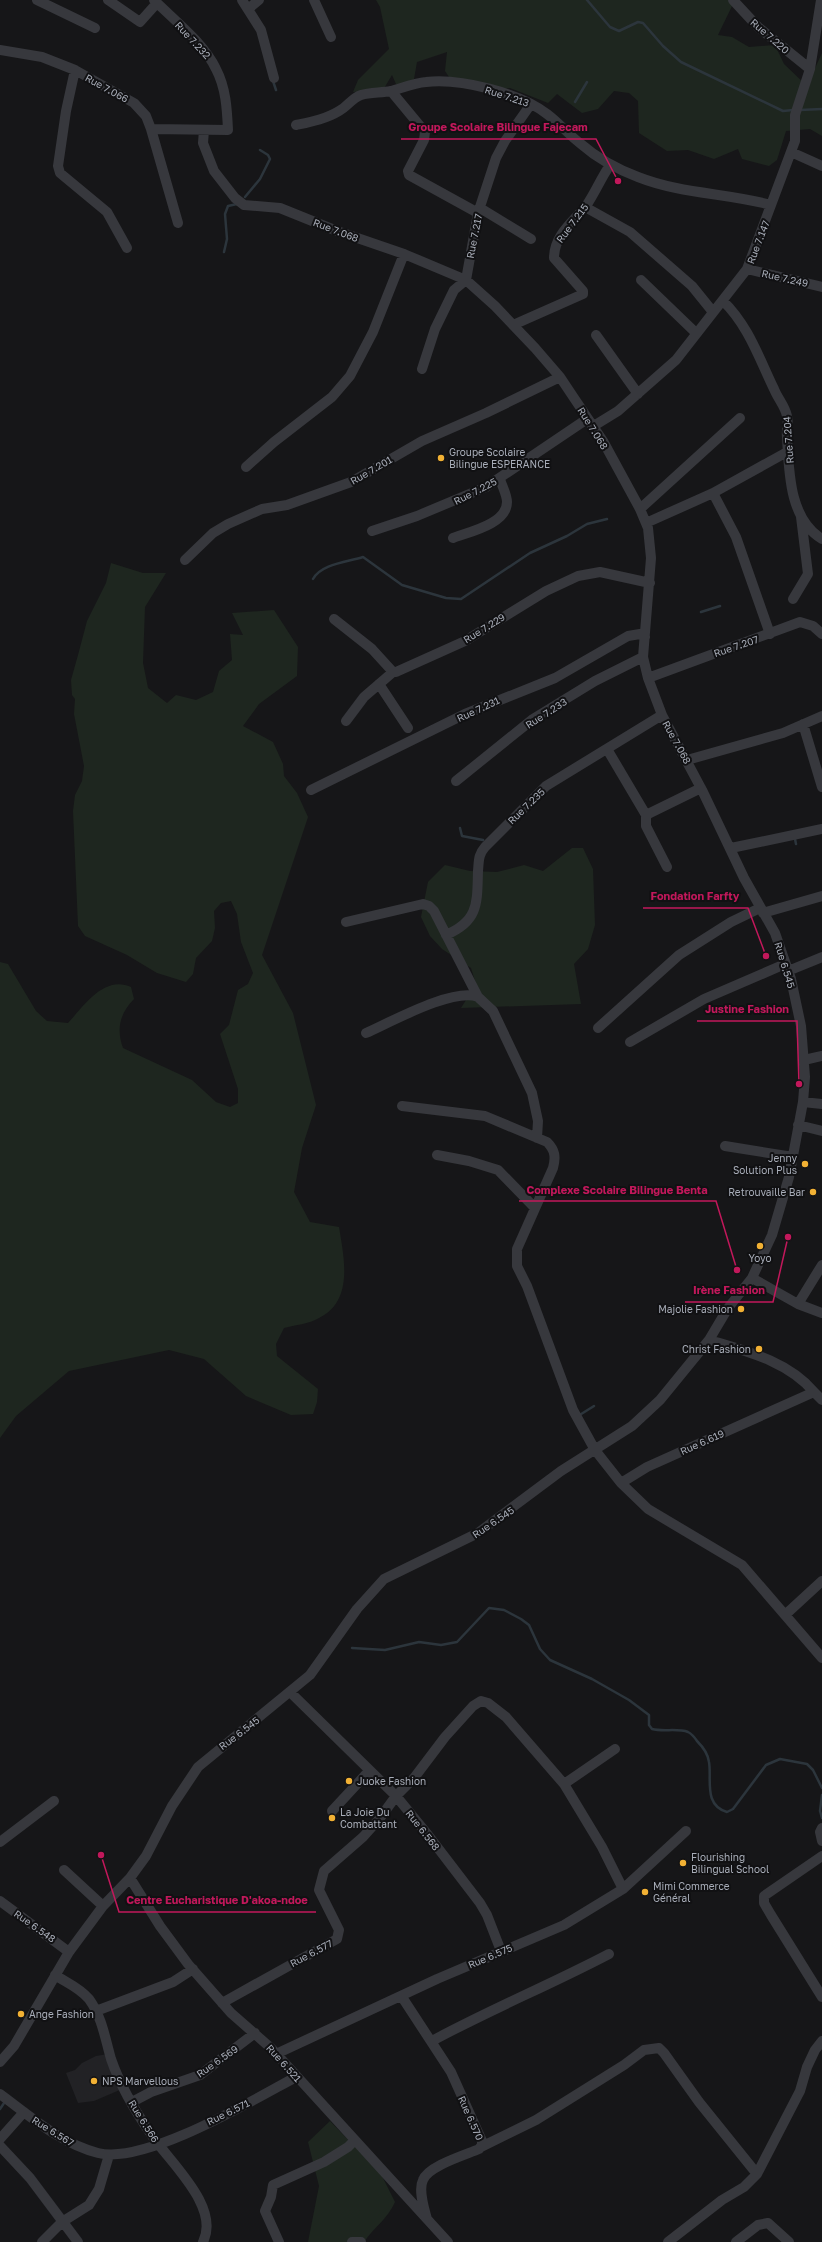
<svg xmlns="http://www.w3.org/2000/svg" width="822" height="2242" font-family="'Golos Text',sans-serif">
	<rect width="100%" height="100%" fill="#161618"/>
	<path fill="#222225" d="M108,2054L122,2089L94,2101L78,2103L66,2073L75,2070L82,2063L96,2056Z"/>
	<path fill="#1e261f" d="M376,0H728L733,4L718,35L732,37L749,47L775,45L784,64L807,86L822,53V136L810,129L786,131L777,160L769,166L742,159L738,149L714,159L688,150L667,151L639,133L638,101L629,93L614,91L598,109L582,113L557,94L548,103L510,88L496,90L467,79L451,80L445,71L447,52L417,62L414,79L408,84H396L392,75L383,90L353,92L358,80L389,49L380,7Z
		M111,563L143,573H166L145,607L143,663L148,688L167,703L176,695L196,700L213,692L219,671L232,660L230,634L243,635L232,613L274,610L298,647L297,676L259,704L243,726L273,742L283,764L284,776L297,793L308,817L262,955L293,1013L316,1105L302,1148L294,1192L310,1222L339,1227C344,1258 354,1301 319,1318C309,1324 295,1325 284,1328L276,1344L277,1356L318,1389L317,1402L313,1414L291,1415L246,1396L204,1359L169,1350L69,1371L16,1416L0,1438V962L8,964L36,1011L47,1021L68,1023C84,1006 104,975 131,987L134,999C120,1013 116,1029 123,1048L192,1080L216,1102L230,1107L238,1103V1089L220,1034L229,1025L238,990L248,984L253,973L241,942L237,914L231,901L221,903L214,911L215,928L212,941L196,958L193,974L186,982L157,973L127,955L85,936L78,926L73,811L75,795L82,781L84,766L74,714L75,699L72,695L71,680L78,655L87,621L106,583Z
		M572,848H583L593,869L595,925L588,949L574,964L581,1004L461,1008L476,984L471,968L442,949L430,936L421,917L428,882L445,865L470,871L497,872L524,865L543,871Z
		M330,2121L381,2174L395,2202C387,2220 375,2226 364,2242H308L319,2186L308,2142Z"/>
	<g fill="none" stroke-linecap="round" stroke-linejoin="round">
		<path stroke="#2c353c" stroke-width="2.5" d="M587,0L610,27L619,31L638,22L643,23L663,46L681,62L783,111L793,110
			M273,81L276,90
			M575,102L587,82
			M800,110L822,109
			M245,197L260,179L270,159L268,155L260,150
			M224,252L227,239L225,214L228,206L237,204
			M313,579C321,564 347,562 363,557L402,585L446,598L461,599L530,553L567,536L587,524L607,519
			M701,612L720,606
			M460,828L462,836L483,840
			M795,839L796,844
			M578,1416L594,1406
			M352,1648L385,1650L419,1642L441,1645L457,1642L489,1608L504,1610L521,1619L529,1625L540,1649L550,1660L592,1679L629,1700L649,1715V1725L652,1729C663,1732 678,1728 688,1732C692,1734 695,1738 697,1741C703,1747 708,1753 709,1762C712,1779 703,1805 727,1812L733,1809L766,1765L780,1759L807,1764L813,1770L822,1788
			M822,1795L820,1811L822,1818
			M0,2109L6,2100"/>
		<path stroke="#37383d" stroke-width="10" d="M37,0L95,28
			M108,0L140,22L157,3
			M242,0L261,30L274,78
			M314,0L331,37
			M733,0L758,27L810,69
			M248,9L259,0
			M0,50L42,57L75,70L134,103L146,116L151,129L228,130C227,109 226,88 216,69C203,42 175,21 154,0
			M75,70L66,111L58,166L60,173L66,178L107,212L127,248
			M391,91L425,132L424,140L408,171L409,175L478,213
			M296,125C310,122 326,119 339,111C347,107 352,98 361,95C370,92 381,93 391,91C402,88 414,83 426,82C460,78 520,93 547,114C559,123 569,135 581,144C598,159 617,169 638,177C681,194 727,193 771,205
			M151,129L178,223
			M791,152L822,166
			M585,207L630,232L692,286L713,312
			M480,208L531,239
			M747,269L822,287
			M641,280L696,333
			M723,301C748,325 759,358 774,389C778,399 785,406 787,416C789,423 786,430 787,437C789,471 789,519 822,539
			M513,325L583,294V291L554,258C554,235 573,222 586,206C595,193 601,178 610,165
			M596,335L638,394
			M422,369L435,329L454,290L466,280L478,213L496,158L505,141L531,104
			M592,427L618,411L676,360L747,269L795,141V115L810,69L821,0
			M246,467L274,442L332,397L350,376L373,332L404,254
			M713,493L736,537L770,634
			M640,509L740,418
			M646,523L713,493L787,452
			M372,531L417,516L486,487L587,419
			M453,538C469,532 507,524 507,502C507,495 502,486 500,479
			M185,560L213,533L228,524L262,509L287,505L351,482L422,441L486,413L560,377
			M793,599L808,574L801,517
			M334,619L372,649L393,672H396L465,641L546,591L578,576L600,572L650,583
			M648,678L800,622L813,626L822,634
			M379,684L408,728
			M346,721L364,697L393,672
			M803,724L822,787
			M607,749L646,815
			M687,760L783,733L822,716
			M456,781L533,719L595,681L643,657
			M311,790L465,714L555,678L628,636L640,634L645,637
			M731,848L822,829
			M667,867L646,826V817L648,814L701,788
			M763,913L822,896
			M346,922L423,904L429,906L434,911L478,997L493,1011L532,1093L538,1121L537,1138
			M446,935C479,921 477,903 478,871C479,861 478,855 485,847L546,786L662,715
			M788,971L822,957
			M598,1028L679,955L731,922L760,908
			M366,1033C391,1022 454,987 478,997
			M630,1042L704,999L785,964
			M804,1060L822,1056
			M803,1102L822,1104
			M402,1106L485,1116L547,1142C555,1150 556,1157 553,1168L517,1249V1266L527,1286L573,1410L595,1450L621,1483L647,1467L814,1392L822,1400
			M798,1125L822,1131
			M725,1146L793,1157
			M437,1155L469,1161L498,1170L535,1208
			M752,1278L798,1304L822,1313
			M798,1304L822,1265
			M709,1340C746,1351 788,1361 814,1392
			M621,1483L648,1509L742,1565L822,1658
			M785,1615L822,1581
			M290,1692L396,1796L428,1835L480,1903L487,1915L501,1951
			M564,1784L615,1749
			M332,1811L369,1771
			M822,1828L820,1832L822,1841
			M0,1842L54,1801
			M822,1856L764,1896V1903L771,1915L822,1997
			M64,1870L103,1906
			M130,1878L160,1926L188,1964L231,2013L272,2049L448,2242
			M0,1901L69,1952
			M55,1975C67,1983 79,1987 89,1999C102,2017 105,2038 111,2059C120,2085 135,2111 151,2134C168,2161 221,2206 203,2242
			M402,1997L451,2072L482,2141V2145L479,2149C465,2155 428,2166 423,2180C418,2190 424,2208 427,2219
			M222,2003L337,1939L339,1930L319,1890L324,1871L363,1837L380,1818L396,1796L414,1778L445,1737L473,1706L481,1701L488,1703L506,1717L564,1784L602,1847L623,1889
			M96,2011L173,1982L193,1969
			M432,2041C489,2010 550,1985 609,1954
			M276,2054L437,1979L564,1925L623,1889L686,1831
			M0,2062L14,2046L69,1952L103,1906L130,1878L146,1856L172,1806L198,1767L310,1675L357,1609L384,1579L478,1533L561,1471L632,1426L660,1400L709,1340L728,1308L752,1278L772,1235L789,1177L803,1102L805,1077L801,1026L791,979L775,933L744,878L702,790L662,715L648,678L643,657L651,558L648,528L640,509L603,441L574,398L560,377L535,348L495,306L466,280L404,254L337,231L280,208L244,205L235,198L214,171L203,143L204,130
			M0,2094C30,2116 61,2144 98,2153C145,2165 253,2100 296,2077
			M132,2102L151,2092L200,2075L255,2033
			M0,2139L24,2112
			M0,2146L30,2178L78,2242
			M481,2147L536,2120L624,2065L644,2050L659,2048L664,2053L699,2102L757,2174
			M42,2242L62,2222L89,2205L99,2189L109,2155
			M279,2242L265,2211L271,2197L273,2185L324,2162L348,2147L355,2140
			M352,2242H361
			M668,2242L722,2200L744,2187L757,2174L800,2091L807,2067L815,2050L822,2041
			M736,2242L758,2225L768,2223L789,2242"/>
	</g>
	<g fill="#f2b134" stroke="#111113" stroke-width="1.5">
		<circle cx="441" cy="458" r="4"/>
		<circle cx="805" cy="1164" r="4"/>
		<circle cx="813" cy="1192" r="4"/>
		<circle cx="760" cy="1246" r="4"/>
		<circle cx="741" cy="1309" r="4"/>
		<circle cx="759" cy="1349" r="4"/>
		<circle cx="349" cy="1781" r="4"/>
		<circle cx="332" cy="1818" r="4"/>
		<circle cx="683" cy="1863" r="4"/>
		<circle cx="645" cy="1892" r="4"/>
		<circle cx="21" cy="2014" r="4"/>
		<circle cx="94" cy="2081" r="4"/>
	</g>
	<g text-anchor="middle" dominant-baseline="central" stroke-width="4" stroke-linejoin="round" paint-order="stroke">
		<g font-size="10" fill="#a8adb8" stroke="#111113">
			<text transform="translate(770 36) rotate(41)">Rue 7.220</text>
			<text transform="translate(193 40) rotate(47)">Rue 7.232</text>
			<text transform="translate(107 88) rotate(29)">Rue 7.066</text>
			<text transform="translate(507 96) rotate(18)">Rue 7.213</text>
			<text transform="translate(572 223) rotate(-53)">Rue 7.215</text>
			<text transform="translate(336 230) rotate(21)">Rue 7.068</text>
			<text transform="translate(474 236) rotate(-79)">Rue 7.217</text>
			<text transform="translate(758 242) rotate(-69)">Rue 7.147</text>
			<text transform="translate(785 278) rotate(13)">Rue 7.249</text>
			<text transform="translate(593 428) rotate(58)">Rue 7.068</text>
			<text transform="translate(788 440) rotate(-94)">Rue 7.204</text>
			<text transform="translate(371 470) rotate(-30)">Rue 7.201</text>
			<text transform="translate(475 491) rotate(-27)">Rue 7.225</text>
			<text transform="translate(484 628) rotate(-32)">Rue 7.229</text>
			<text transform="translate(736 646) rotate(-19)">Rue 7.207</text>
			<text transform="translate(478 709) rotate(-25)">Rue 7.231</text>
			<text transform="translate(546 713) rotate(-33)">Rue 7.233</text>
			<text transform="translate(677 742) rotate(61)">Rue 7.068</text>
			<text transform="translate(526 806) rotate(-44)">Rue 7.235</text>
			<text transform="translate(785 965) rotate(73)">Rue 6.545</text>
			<text transform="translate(702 1442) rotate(-24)">Rue 6.619</text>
			<text transform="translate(493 1522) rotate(-34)">Rue 6.545</text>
			<text transform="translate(239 1733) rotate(-37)">Rue 6.545</text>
			<text transform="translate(423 1830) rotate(52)">Rue 6.568</text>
			<text transform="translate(35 1926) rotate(35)">Rue 6.548</text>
			<text transform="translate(311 1953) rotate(-28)">Rue 6.577</text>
			<text transform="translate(490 1956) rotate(-23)">Rue 6.575</text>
			<text transform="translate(217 2061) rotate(-35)">Rue 6.569</text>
			<text transform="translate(284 2063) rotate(48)">Rue 6.521</text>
			<text transform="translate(228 2112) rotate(-26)">Rue 6.571</text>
			<text transform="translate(471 2118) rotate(66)">Rue 6.570</text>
			<text transform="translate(144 2121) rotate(58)">Rue 6.566</text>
			<text transform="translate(53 2131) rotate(32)">Rue 6.567</text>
		</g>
		<g font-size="10" fill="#a8adb8" stroke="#111113" text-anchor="start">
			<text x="449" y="452">Groupe Scolaire<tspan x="449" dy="12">Bilingue ESPERANCE</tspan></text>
			<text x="797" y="1158" text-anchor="end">Jenny<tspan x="797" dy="12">Solution Plus</tspan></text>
			<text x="805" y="1192" text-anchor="end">Retrouvaille Bar</text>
			<text x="760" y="1258" text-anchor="middle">Yoyo</text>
			<text x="733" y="1309" text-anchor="end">Majolie Fashion</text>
			<text x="751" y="1349" text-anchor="end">Christ Fashion</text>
			<text x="357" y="1781">Juoke Fashion</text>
			<text x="340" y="1812">La Joie Du<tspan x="340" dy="12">Combattant</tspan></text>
			<text x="691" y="1857">Flourishing<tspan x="691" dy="12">Bilingual School</tspan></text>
			<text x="653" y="1886">Mimi Commerce<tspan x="653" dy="12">Général</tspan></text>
			<text x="29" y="2014">Ange Fashion</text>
			<text x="102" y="2081">NPS Marvellous</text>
		</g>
	</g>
	<path fill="none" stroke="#c2185b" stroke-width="1.5" d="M618 181L596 139H401M766 956L748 908H643M799 1084L797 1021H697M737 1270L716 1201H519M788 1237L773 1302H685M101 1855L119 1912H316"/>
	<g fill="#c2185b" stroke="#111113" stroke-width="1.5">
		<circle cx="618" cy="181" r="4"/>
		<circle cx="766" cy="956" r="4"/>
		<circle cx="799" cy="1084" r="4"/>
		<circle cx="737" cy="1270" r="4"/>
		<circle cx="788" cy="1237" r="4"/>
		<circle cx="101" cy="1855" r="4"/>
	</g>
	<g font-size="11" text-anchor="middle" font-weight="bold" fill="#c2185b" stroke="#111113" stroke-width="4" stroke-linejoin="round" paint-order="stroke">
		<text x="498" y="131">Groupe Scolaire Bilingue Fajecam</text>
		<text x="695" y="900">Fondation Farfty</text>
		<text x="747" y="1013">Justine Fashion</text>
		<text x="617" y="1194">Complexe Scolaire Bilingue Benta</text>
		<text x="729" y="1294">Irène Fashion</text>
		<text x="217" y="1904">Centre Eucharistique D'akoa-ndoe</text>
	</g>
</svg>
